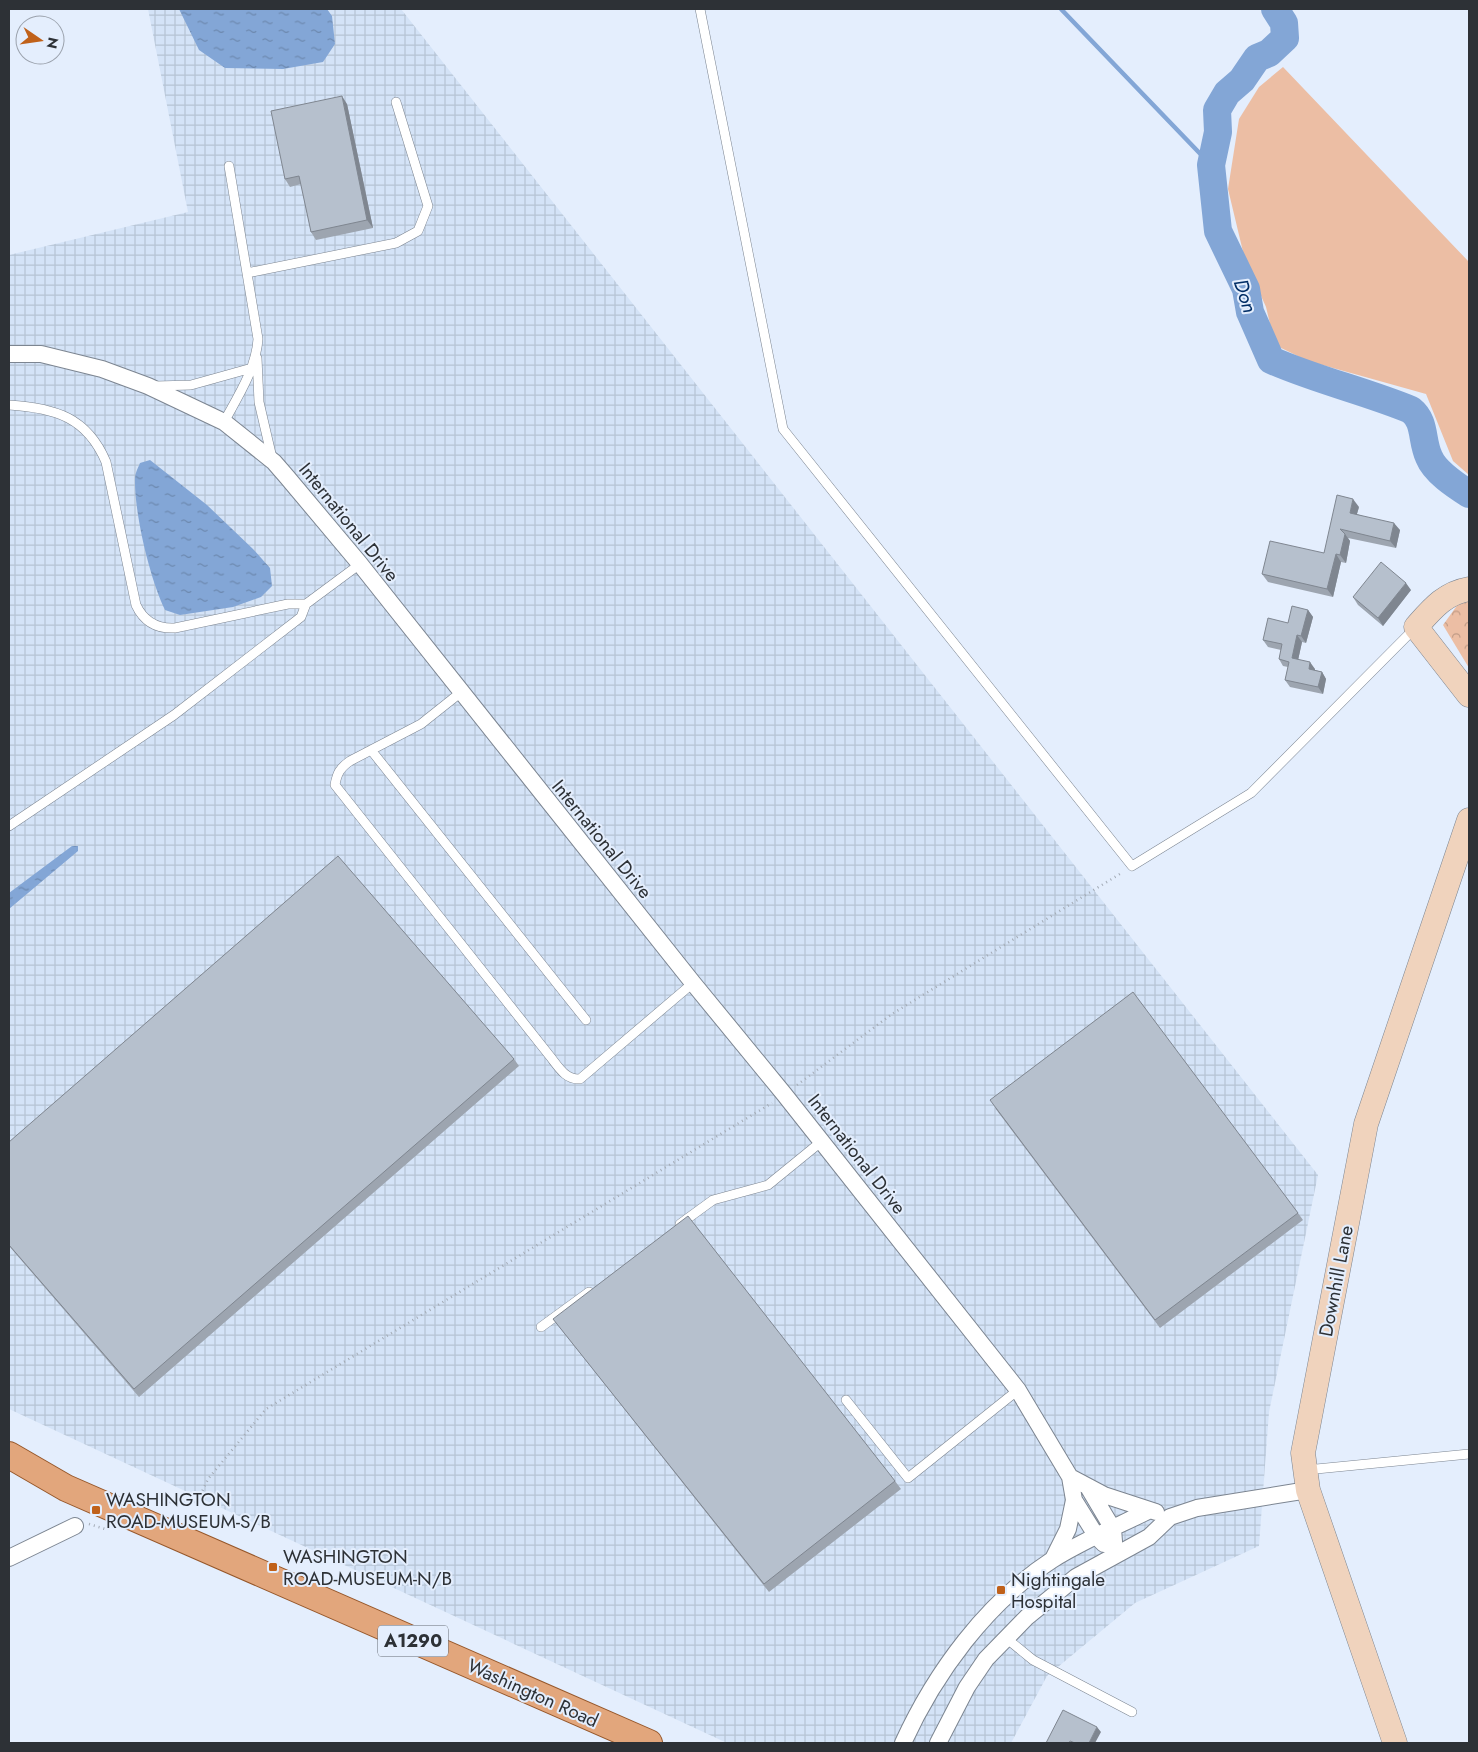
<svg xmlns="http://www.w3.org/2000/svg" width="1478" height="1752" font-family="Jost,sans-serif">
	<defs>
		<pattern id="industrial-grid" width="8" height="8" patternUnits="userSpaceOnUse" patternTransform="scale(1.25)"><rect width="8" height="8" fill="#d4e3f7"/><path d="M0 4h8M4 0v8" fill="none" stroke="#b6c3d4"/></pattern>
		<pattern id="forest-crowns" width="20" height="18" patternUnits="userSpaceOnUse" patternTransform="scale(1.25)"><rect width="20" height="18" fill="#ecbea4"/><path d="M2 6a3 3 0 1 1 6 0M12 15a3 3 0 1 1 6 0" fill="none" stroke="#c09b86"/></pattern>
		<pattern id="water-ripples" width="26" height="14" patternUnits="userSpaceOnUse" patternTransform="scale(1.25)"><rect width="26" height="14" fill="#83a6d6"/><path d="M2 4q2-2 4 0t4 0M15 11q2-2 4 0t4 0" fill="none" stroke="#6c88ae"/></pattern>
	</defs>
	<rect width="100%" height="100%" fill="#e4eefd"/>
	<path fill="url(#industrial-grid)" d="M148,9H401L1318,1175L1269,1412L1259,1546L1135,1603L1047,1676L1011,1743H727L9,1409V255L188,212Z"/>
	<path fill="#ecbea4" d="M1283,67L1469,262V475L1453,461L1426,394L1308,361L1275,345L1266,307L1245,260L1228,189L1239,119L1259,87Z"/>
	<path fill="url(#forest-crowns)" d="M1461,600L1469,601V668L1443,625Z"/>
	<path fill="url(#water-ripples)" d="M179,9H327L332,16L335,44L323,62L283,69L225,68L199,50Z
		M150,460L207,505L253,549L270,568L272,586L261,597L233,607L180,615L165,610C150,579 134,513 135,478C135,473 138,468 140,463Z
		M72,846H78V851L9,909V893Z"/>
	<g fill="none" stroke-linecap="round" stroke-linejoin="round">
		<path stroke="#83a6d6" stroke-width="4.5" d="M1061,9L1211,165"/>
		<path stroke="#83a6d6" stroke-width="28" d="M1275,9L1284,23L1285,38L1269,53L1257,58L1242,80L1227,93L1217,110L1218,132L1211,165L1218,231L1246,289L1250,312L1271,360C1316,380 1365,391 1411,410C1426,422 1421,440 1429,457C1435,472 1455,485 1469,494"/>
		<defs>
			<path id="lane" d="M700,9L783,429L1132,866L1251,793L1415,628
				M247,273L396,243L418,231L428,206L396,102
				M257,358L259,402L272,458
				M156,386L191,385L252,368
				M9,405C55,408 87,417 106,462L136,605C144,622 157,629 175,628L288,604H306
				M224,422C238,396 256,369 258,339L229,166
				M460,693L421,724L350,761C340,768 337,773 335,785L549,1055C558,1066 565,1080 580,1079L693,983
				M371,750L586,1020
				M9,826L174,715L301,617L306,604L360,564
				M680,1224L713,1200L768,1185L822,1141
				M541,1327L589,1292
				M846,1400L908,1478L1018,1390
				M1306,1470L1469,1454
				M1006,1638L1033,1660L1132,1712"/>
			<path id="street" d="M9,354H41L102,369L148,386L224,422L274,462L287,477L360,564L693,983L784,1094L1018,1390L1070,1477L1074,1500L1068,1529L1053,1559
				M1070,1477L1104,1495L1156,1512
				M1088,1487L1113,1529L1115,1554
				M1074,1500L1097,1537L1104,1544
				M9,1558L75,1526
				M903,1743C935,1673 986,1603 1052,1560C1082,1541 1118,1526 1150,1510
				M938,1743L967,1687L986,1659L1027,1617L1076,1577L1149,1537L1170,1517L1197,1508L1308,1490"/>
			<path id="secondary" d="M1469,589C1445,593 1432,609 1416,627L1469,695
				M1395,1743L1308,1490L1303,1453L1366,1124L1469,820"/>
			<path id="primary" d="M9,1455L66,1488L649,1743"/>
		</defs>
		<use href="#lane" stroke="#7c8591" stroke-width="10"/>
		<use href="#street" stroke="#7c8591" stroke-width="18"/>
		<use href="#secondary" stroke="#7c8591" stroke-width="25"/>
		<use href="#primary" stroke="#96572a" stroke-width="28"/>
		<path stroke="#a2aab5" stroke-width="2.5" stroke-dasharray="1 4" stroke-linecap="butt" d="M797,1085L892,1014L1123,872
			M140,1498L142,1493L161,1502H197L208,1479L266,1409L772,1103
			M89,1524L105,1529"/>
		<use href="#lane" stroke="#fff" stroke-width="9"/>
		<use href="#street" stroke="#fff" stroke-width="16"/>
		<use href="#secondary" stroke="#f0d3bd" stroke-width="24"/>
		<use href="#primary" stroke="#e2a67c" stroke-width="26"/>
	</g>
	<path fill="#9da5b0" d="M347,104L373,228L316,240L311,232L301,184L290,187L285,179Z
		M1359,507L1357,514L1400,530L1396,548L1348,538L1350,541L1346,563L1341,562L1333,597L1268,582L1262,574L1324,553Z
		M1411,590L1383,626L1358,605L1353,597Z
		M1308,610L1313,617L1306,643L1302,642L1298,660L1315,669V670L1322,672L1326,679L1323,694L1290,687L1285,680L1288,667L1283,666L1279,659L1281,650L1268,647L1263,640Z
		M514,1059L519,1066L139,1397L9,1246V1142Z
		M995,1108L1298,1213L1303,1220L1160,1328Z
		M553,1319L895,1481L901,1489L769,1592Z"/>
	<path fill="#7f8690" d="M342,96L347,104L373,228L367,220Z
		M1353,499L1359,507L1355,520L1350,513Z
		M1394,523L1400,530L1396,548L1390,541Z
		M1345,534L1350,541L1346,563L1340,555Z
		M1336,554L1341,562L1333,597L1327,589Z
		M1406,583L1411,590L1383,626L1378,618Z
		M1308,610L1313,617L1306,643L1301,636Z
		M1297,635L1302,642L1297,665L1292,658Z
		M1310,662L1315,669L1314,676L1309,669Z
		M1322,672L1326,679L1323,694L1318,687Z
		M1097,1727L1101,1732L1095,1743H1089Z"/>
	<path fill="#b6c0cd" stroke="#7f8690" d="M342,96L367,220L311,232L299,176L285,179L271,111Z
		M1337,495L1353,499L1350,513L1394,523L1390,541L1340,529L1345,534L1340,555L1336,554L1327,589L1262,574L1270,541L1324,553Z
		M1381,562L1406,583L1378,618L1353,597Z
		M1292,606L1308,610L1301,636L1297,635L1292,658L1310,662L1309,669L1322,672L1318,687L1285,680L1289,662L1279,659L1282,644L1263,640L1268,618L1288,623Z
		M338,856L514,1059L134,1389L9,1245V1142Z
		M1133,992L1298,1213L1155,1320L990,1100Z
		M688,1216L895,1481L764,1584L553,1319Z
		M1063,1710L1097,1727L1089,1743H1075L1070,1741L1069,1743H1046Z"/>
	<g fill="#c0611a" stroke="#e4eefd" stroke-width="2">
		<rect x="91" y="1505" width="10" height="10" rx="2.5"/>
		<rect x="268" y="1562" width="10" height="10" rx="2.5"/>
		<rect x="996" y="1585" width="10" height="10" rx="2.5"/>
	</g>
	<g text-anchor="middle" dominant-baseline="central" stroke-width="4" stroke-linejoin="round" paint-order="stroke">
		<rect fill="#e4eefd" stroke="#646a72" stroke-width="1" x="378" y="1625.5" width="70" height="31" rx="4"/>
		<g font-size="18" font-weight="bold" fill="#2d3136">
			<text x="413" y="1641">A1290</text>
		</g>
		<g font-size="19" fill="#2d3136" stroke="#e4eefd">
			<text transform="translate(349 522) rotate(51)">International Drive</text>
			<text transform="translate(602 839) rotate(51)">International Drive</text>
			<text transform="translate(857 1154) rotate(52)">International Drive</text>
			<text transform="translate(1336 1281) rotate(-79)">Downhill Lane</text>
			<text transform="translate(533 1693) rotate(24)">Washington Road</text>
		</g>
		<g font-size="19" fill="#2d3136" stroke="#e4eefd" text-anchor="start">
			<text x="106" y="1499">WASHINGTON<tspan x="106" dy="22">ROAD-MUSEUM-S/B</tspan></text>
			<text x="283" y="1556">WASHINGTON<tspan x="283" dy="22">ROAD-MUSEUM-N/B</tspan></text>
			<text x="1011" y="1579">Nightingale<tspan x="1011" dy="22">Hospital</tspan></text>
		</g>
		<g font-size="20" font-style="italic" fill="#002d65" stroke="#e4eefd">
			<text transform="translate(1245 296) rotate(72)">Don</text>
		</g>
	</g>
	<rect width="1478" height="1752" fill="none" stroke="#2d3136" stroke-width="20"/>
	<g transform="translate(40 40) rotate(103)"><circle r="24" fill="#e4eefd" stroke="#9ba2ad"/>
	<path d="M0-4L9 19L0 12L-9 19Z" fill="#c0611a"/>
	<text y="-8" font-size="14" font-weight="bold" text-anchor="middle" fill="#2d3136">N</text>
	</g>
</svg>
